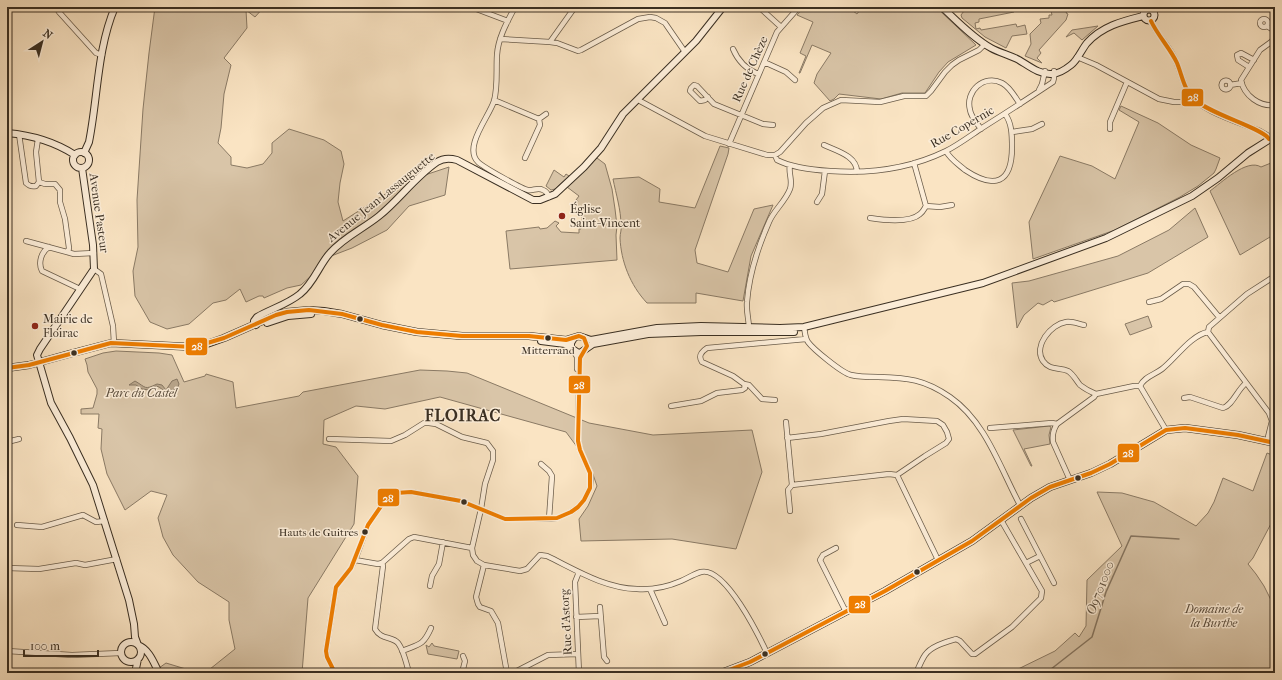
<svg xmlns="http://www.w3.org/2000/svg" width="1282" height="680" font-family="'IM FELL French Canon',serif">
	<rect width="100%" height="100%" fill="#fae4c3"/>
	<filter id="stains"><feTurbulence type="fractalNoise" baseFrequency=".005" numOctaves="4"/><feColorMatrix values="0 0 0 0 .2 0 0 0 0 .09 0 0 0 0 .02 0 0 0 .5 -.17"/></filter>
	<radialGradient id="worn" r=".72"><stop offset=".6" stop-color="#630" stop-opacity="0"/><stop offset="1" stop-color="#630" stop-opacity=".3"/></radialGradient>
	<path fill="#d9c5a8" stroke="#8a7a65" d="M155,7H264L255,17L246,10L247,28L224,58L231,65L224,94L221,128L218,143L231,157V165L247,168L263,164L272,153V143L289,129L324,140L341,151L344,164L340,183L338,202L343,221L404,182L449,167L445,195L409,206L387,230L352,248L326,258L324,255L311,276L301,285L287,288L264,298L263,296H259L246,302L240,289L226,300L213,303L189,324L167,329L150,322L135,296L133,271L138,247L137,200L143,109L149,53Z
		M804,7H848L857,14L862,7H936L976,45L948,62L939,72L925,93H902L881,99L839,94L834,99L830,101L814,83L817,74L831,53L812,45L800,73H799L806,56L800,53L813,22L797,15Z
		M967,7H1013L1014,12L979,19V22L975,23L976,29L980,28L981,30L1016,24L1017,27L1025,25L1027,34L1012,36L1006,48L985,37L962,18L961,15Z
		M1050,7H1069L1066,13L1068,14L1066,20L1039,50L1041,53L1037,58L1042,63L1025,56L1031,44L1030,34L1041,23L1040,19L1049,18V15H1052Z
		M1098,26L1082,40L1074,33L1066,37L1072,30Z
		M1121,106L1158,123L1191,145L1220,158L1216,169L1214,173L1198,186L1180,197L1115,230L1033,259L1029,222L1060,156L1092,166L1115,179L1139,122L1119,110Z
		M720,146L729,148L728,154L695,250L697,263L728,272L754,209L773,205L751,256L743,301L696,293V303H647C630,285 621,261 620,238C620,233 622,229 621,225C621,210 616,194 613,179L639,177L660,189L659,202L695,208Z
		M597,158L605,164L612,189L615,209L617,226L616,235L617,260L510,269L506,231L539,227L540,229L547,228L555,221L559,223L556,226L561,232L579,233V229H581C582,219 584,211 576,204L578,201L576,200L579,196L567,187Z
		M1271,163H1274L1275,165V234L1240,255L1210,191C1221,183 1247,158 1261,167Z
		M554,170L564,177L566,174L569,176L555,189L551,190L546,186Z
		M1195,208L1208,237L1148,273L1054,302L1052,300L1043,305L1038,303L1024,315L1017,328L1012,283L1029,281L1118,256L1169,230Z
		M1148,316L1152,327L1130,335L1125,324Z
		M116,351L159,353L172,355L184,382L205,376L206,374L233,382L236,408L299,396L303,392L420,370L447,371L467,373L589,423L653,435L752,430L762,472L736,549L672,539L581,541L579,519L588,506L597,486L589,463L566,432L440,397L385,409L356,406L324,420L323,444L336,447L358,476L354,524L308,598L302,673H205L235,649L229,620V602L198,582L173,555L163,537L158,518L167,495L151,491L125,510L107,474L101,449L102,429L98,428L99,414H81V409L93,408L97,394V389L88,372L87,365L85,359L103,353Z
		M1049,426L1051,427L1049,435L1050,444L1024,449L1032,466H1031L1013,430Z
		M1267,453L1275,456V516L1253,558L1248,564L1256,574L1264,586L1275,608V673H1010L1055,651L1075,633L1079,637L1086,626L1087,580L1122,546L1097,492L1122,493L1154,502L1196,526L1208,513L1214,502L1223,478L1253,491Z
		M432,643L434,646L459,651L457,659L428,654L426,645L429,647Z
		M166,663L199,673H152Z"/>
	<path fill="#b9a68c" stroke="#867662" d="M177,379L179,384L177,389L171,390L167,393L159,387L156,386L149,390L142,389L136,385H129L135,381C147,388 144,390 157,384L162,385L166,390L172,381Z"/>
	<g fill="none" stroke-linecap="round" stroke-linejoin="round">
		<path stroke="#867662" stroke-width="1.5" d="M1046,673L1092,637L1106,592L1131,536L1179,539"/>
		<defs>
			<path id="street" d="M56,7L59,12L96,53L102,55
				M471,7L508,21
				M515,7C507,22 498,38 497,55C496,70 498,87 494,101C489,117 463,147 478,162C483,167 522,189 528,190C533,191 538,187 543,190C546,191 548,194 549,197
				M759,7L781,27
				M1260 23a4 4 0 1 1 8 0a4 4 0 1 1-8 0Z
				M1151,21C1156,34 1168,44 1174,57C1180,68 1182,81 1188,92C1197,110 1241,123 1260,131L1267,135L1269,139
				M1267,26L1275,31
				M1275,37L1271,42L1260,50L1241,80C1244,96 1260,107 1275,105
				M500,39L550,42L575,7
				M550,42L557,43L578,51L581,50L638,19L650,17L656,18L665,23L685,52
				M733,49C738,61 746,69 758,74
				M1077,57L1096,65L1159,99L1174,102H1193L1194,100
				M764,62L786,72L795,80
				M1249,67L1238,60L1237,55L1241,53L1254,60
				M1221.5 85a4.5 4.5 0 1 1 9 0a4.5 4.5 0 1 1-9 0Z
				M1230,85L1242,83
				M1039,90L1042,84L1045,71
				M708,97L705,100L700,101L690,91L691,88L694,85L697,86L714,104L763,124L773,125
				M638,99L640,101L705,136L767,155H775L780,152L806,123L823,108L841,100L880,102L904,96H926L931,91L945,72L952,65L959,60L979,50L985,44
				M494,100L539,119L540,125L525,158
				M539,119L546,114
				M981,129C977,123 971,117 970,110C965,91 984,74 1002,83C1010,87 1015,97 1020,104
				M1110,129V122L1127,82
				M1012,132L1032,129L1042,124
				M19,134L26,183C29,186 32,187 36,186L39,182L36,152L38,139
				M729,144L777,32L799,7
				M824,145C837,151 857,156 857,172
				M946,151C950,159 958,164 965,170C995,190 1012,183 1012,147C1012,136 1012,123 1005,114
				M775,155L777,160C793,168 813,170 830,171C871,174 909,169 946,151C958,145 970,136 982,128C1006,113 1029,98 1053,82L1054,78V71
				M914,163L926,206L940,207L952,205
				M39,182L45,184H55L60,190V202L65,219L69,248L68,252
				M817,202L822,194L825,171
				M870,218C883,220 910,223 920,214C923,212 924,209 926,206
				M26,241L74,254L94,253
				M49,247C41,252 38,263 42,271L80,289
				M94,269L101,274L113,326L114,343
				M1149,302L1161,299L1183,284H1189L1194,287L1219,317
				M1084,325C1079,324 1072,321 1066,322C1051,324 1033,346 1043,361C1050,371 1059,367 1068,371C1073,374 1076,380 1080,385C1085,389 1091,392 1096,394
				M804,327C805,332 805,338 808,342C813,349 842,373 851,375C859,377 869,377 878,377C908,378 924,379 950,397C986,422 1000,468 1020,505
				M749,329C749,320 746,311 747,302C749,275 758,247 769,222C774,210 785,202 790,189C793,180 788,173 790,165
				M1208,332L1269,413L1272,421L1267,441
				M1208,332L1209,327L1247,294L1275,276
				M573,350L577,357V369
				M1140,386C1144,377 1154,375 1162,369C1175,359 1191,335 1208,332
				M1140,386L1166,430
				M1184,398L1190,397L1223,408C1233,405 1237,390 1246,383
				M775,400L762,399L749,385L744,384L733,376L702,362C698,356 701,352 707,348L806,339
				M671,406L701,401L717,393L742,390L745,388L744,384
				M786,422L792,485L788,490L790,511
				M990,428L1052,423L1057,424
				M787,438L821,434L889,421L903,419L937,421L943,425L947,432L949,439L946,443L925,456L897,475
				M329,439L391,441L405,435L424,423H429L436,424L462,437L487,443L493,451V460L485,484L481,509L472,548L473,555L477,561L484,565L520,571L527,569L540,555L547,556C576,570 604,588 637,589C652,590 667,587 681,581C688,578 694,574 701,572C725,566 759,636 767,653
				M7,442L19,439
				M541,464L549,471L552,476L549,519
				M1070,480L1053,442C1052,435 1053,430 1057,424L1094,397L1096,394L1134,386H1140
				M792,485L889,474L897,475L938,560
				M1021,519L1054,583
				M7,525H8
				M17,525L42,527L83,515L96,522L105,521
				M836,548L823,555L820,560L846,612
				M355,560L378,564L382,563L409,539L414,537L472,548
				M382,563L383,566L375,629C381,640 392,636 398,643C403,649 407,665 409,673
				M1026,563L1040,556
				M484,565L476,597L478,604L480,607L491,611L498,623L507,673
				M7,568L39,569L76,563L85,565L117,559
				M430,586L432,576L439,564L443,542
				M650,589L665,623
				M600,607L604,657L607,661
				M576,617L600,616
				M7,651L72,655L121,653
				M402,651C419,644 423,646 431,628
				M335,673L327,657L326,651L336,587L351,568L355,560L368,525L386,499L396,493L411,492L461,501L505,519H549L557,518L571,512L578,507L584,500L590,488L591,479L590,473L580,450L578,441L579,377L580,358L583,352
				M462,673L465,661L463,656
				M513,673L548,655L578,654
				M579,673L575,582L579,572
				M916,673C919,667 921,661 925,655C931,646 946,642 956,639L960,641L972,654H975L1012,627L1041,598L1042,591L1001,520"/>
			<path id="secondary" d="M942,7C957,21 973,38 991,48C1000,53 1010,55 1019,60C1029,66 1040,75 1052,74C1059,74 1066,69 1071,65C1077,61 1082,49 1087,43C1102,26 1123,21 1143,16
				M1143.5 15a5.5 5.5 0 1 1 11 0a5.5 5.5 0 1 1-11 0Z
				M7,133C31,135 55,142 75,155
				M73 160a8 8 0 1 1 16 0a8 8 0 1 1-16 0Z
				M84,153L89,142C98,97 97,49 115,7
				M82,168L93,245L94,269L40,349L37,355L51,403L70,438L93,485L129,600L134,624L135,637L138,645C149,649 154,663 159,673
				M267,323L288,316L311,314
				M256,325L254,321L257,317C271,309 288,304 300,294C314,283 319,265 330,253C344,237 363,229 379,216C399,200 415,177 437,162C443,158 450,158 457,160L533,200H540L555,194L584,167L601,148L623,114L696,41L723,7
				M574,338L571,343V348L577,352L580,353L593,344L648,334L701,332H794
				M541,341L565,344L571,348
				M7,368L29,365L69,354L111,343L194,347L207,344L224,338L276,315L287,312L309,310L324,311L342,314L382,325L417,332L462,336H529L566,340L579,336L591,340L657,328L701,326L780,328L804,327L983,283L1106,238L1192,196L1218,178L1248,153L1275,136
				M121 652a10 10 0 1 1 20 0a10 10 0 1 1-20 0Z
				M135,673L138,659
				M721,673L750,662L885,591L972,541L1031,498L1050,487L1091,473L1110,464L1166,430L1185,428L1238,435L1275,443"/>
		</defs>
		<use href="#street" stroke="#6a5c4a" stroke-width="6"/>
		<use href="#secondary" stroke="#3a2f22" stroke-width="8"/>
		<use href="#street" stroke="#fcedd8" stroke-width="4.5"/>
		<use href="#secondary" stroke="#fcedd8" stroke-width="6"/>
		<defs>
			<path id="bus-1" d="M1151,21C1158,36 1170,48 1177,63C1182,75 1184,90 1194,99C1209,114 1263,128 1269,139
				M7,368L29,365L111,343L194,347L224,338L276,315L287,312L309,310L342,314L382,325L417,332L462,336H529L566,340L579,336L584,338L587,346L580,358L578,441L580,450L590,473V488L584,500L578,507L571,512L557,518L505,519L461,501L411,492L396,493L386,499L368,525L351,568L336,587L326,651L327,657L335,673
				M721,673L750,662L885,591L972,541L1031,498L1050,487L1091,473L1110,464L1166,430L1185,428L1238,435L1275,443"/>
		</defs>
		<use href="#bus-1" stroke="#fcedd8" stroke-width="7"/>
		<use href="#bus-1" stroke="#ee7d00" stroke-width="4"/>
	</g>
	<g fill="#8f2418" stroke="#fcedd8" stroke-width="1.5">
		<circle cx="562" cy="216" r="4"/>
		<circle cx="35" cy="326" r="4"/>
	</g>
	<g fill="#3a2f22" stroke="#fcedd8" stroke-width="1.5">
		<circle cx="360" cy="319" r="3.5"/>
		<circle cx="548" cy="338" r="3.5"/>
		<circle cx="74" cy="353" r="3.5"/>
		<circle cx="1078" cy="478" r="3.5"/>
		<circle cx="464" cy="502" r="3.5"/>
		<circle cx="365" cy="532" r="3.5"/>
		<circle cx="917" cy="572" r="3.5"/>
		<circle cx="765" cy="654" r="3.5"/>
	</g>
	<g text-anchor="middle" dominant-baseline="central" stroke-width="3" stroke-linejoin="round" paint-order="stroke">
		<g font-size="11" fill="#3a2f22" stroke="#fcedd8">
			<text x="548" y="350">Mitterrand</text>
			<text x="358" y="532" text-anchor="end">Hauts de Guitres</text>
		</g>
		<g font-size="12" fill="#3a2f22" stroke="#fcedd8">
			<text transform="translate(750 69) rotate(-66)">Rue de Chèze</text>
			<text transform="translate(962 127) rotate(-30)">Rue Copernic</text>
			<text transform="translate(381 197) rotate(-39)">Avenue Jean Lassauguette</text>
			<text transform="translate(99 213) rotate(82)">Avenue Pasteur</text>
			<text transform="translate(566 622) rotate(-93)">Rue d'Astorg</text>
		</g>
		<g font-size="12" fill="#3a2f22" stroke="#fcedd8" text-anchor="start">
			<text x="570" y="209">Église<tspan x="570" dy="14">Saint-Vincent</tspan></text>
			<text x="43" y="319">Mairie de<tspan x="43" dy="14">Floirac</tspan></text>
		</g>
		<g font-size="12" font-style="italic" fill="#5a4d3d" stroke="#fcedd8">
			<text x="141" y="393">Parc du Castel</text>
			<text x="1214" y="609">Domaine de<tspan x="1214" dy="14">la Burthe</tspan></text>
		</g>
		<g font-size="13" font-style="italic" fill="#5a4d3c" stroke="#fcedd8">
			<text transform="translate(1100 588) rotate(-69)">O9701000</text>
		</g>
		<g font-size="16" font-weight="bold" letter-spacing="1" fill="#3a2f22" stroke="#fcedd8">
			<text x="463" y="415">FLOIRAC</text>
		</g>
	</g>
	<g stroke="#fcedd8" stroke-width="1.5">
		<rect x="1181" y="88" width="23" height="19" rx="4" fill="#ee7d00"/>
		<rect x="185" y="337" width="23" height="19" rx="4" fill="#ee7d00"/>
		<rect x="568" y="375" width="23" height="19" rx="4" fill="#ee7d00"/>
		<rect x="1117" y="443" width="23" height="20" rx="4" fill="#ee7d00"/>
		<rect x="377" y="488" width="23" height="19" rx="4" fill="#ee7d00"/>
		<rect x="848" y="595" width="23" height="19" rx="4" fill="#ee7d00"/>
	</g>
	<g font-size="11" text-anchor="middle" font-weight="bold" fill="#fff">
		<text x="1193" y="101">28</text>
		<text x="197" y="350">28</text>
		<text x="579" y="389">28</text>
		<text x="1128" y="457">28</text>
		<text x="388" y="502">28</text>
		<text x="860" y="608">28</text>
	</g>
	<rect width="1282" height="680" fill="none" stroke="#fae4c3" stroke-width="24"/>
	<rect x="8" y="8" width="1266" height="664" fill="none" stroke="#3a2f22" stroke-width="2"/>
	<rect x="12" y="12" width="1258" height="656" fill="none" stroke="#3a2f22"/>
	<g transform="translate(42 42) rotate(36)" stroke="#fcedd8" stroke-width="3" paint-order="stroke">
	<path d="M0-3L7 15L0 10L-7 15Z" fill="#3a2f22"/>
	<text y="-6" font-size="11" font-weight="bold" text-anchor="middle" fill="#3a2f22">N</text>
	</g>
	<path d="M24 650v6h74v-6" fill="none" stroke="#3a2f22" stroke-width="2"/>
	<text x="30" y="650" font-size="12" fill="#3a2f22" stroke="#fcedd8" stroke-width="3" paint-order="stroke">100 m</text>
	<rect width="100%" height="100%" filter="url(#stains)"/>
	<rect width="100%" height="100%" fill="url(#worn)"/>
</svg>
